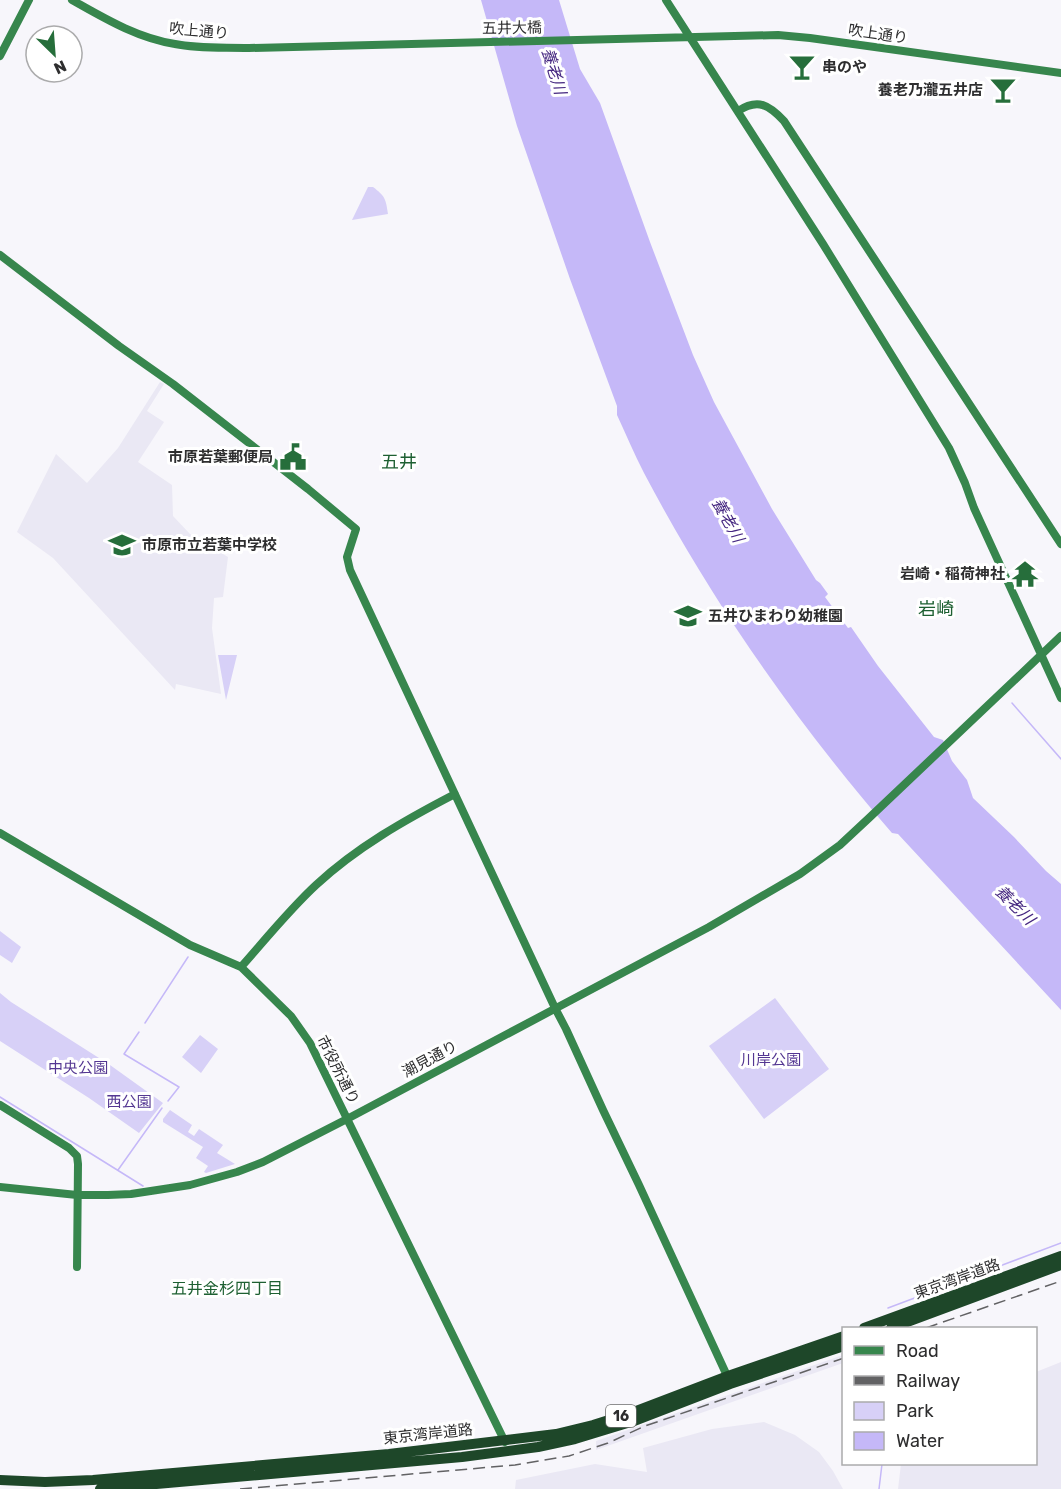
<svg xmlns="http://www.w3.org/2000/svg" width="1061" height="1489" font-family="Rubik,'Noto Sans JP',sans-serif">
	<rect width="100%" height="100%" fill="#f7f6fb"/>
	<path fill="#eae8f4" d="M160,382L164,384L147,411L164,422L138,462L172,485L173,516L190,534L228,557L223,597L214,598L212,628L221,694L176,684L175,690L53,558L17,532L56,454L87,483L118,448Z
		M843,1355V1363L596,1450V1441Z
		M1061,1362V1489H898L901,1464H1036V1372Z
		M764,1422L795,1435L819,1452L833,1471L843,1489H515L516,1480L595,1464L647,1472L643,1448L712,1429Z"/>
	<path fill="#d7d0f7" d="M368,187H373C385,196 386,199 388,214L352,220Z
		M218,655H237L226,700Z
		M0,931L21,947L12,963L0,955Z
		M0,993L11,1002L110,1065L163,1103L139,1133L89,1098L0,1041Z
		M775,998L829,1069L764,1119L709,1046Z
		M200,1035L218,1049L201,1073L182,1057Z
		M170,1110L192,1125L188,1132L194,1136L199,1129L223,1145L217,1153L235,1164L206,1173L204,1172L208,1166L196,1158L203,1147L163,1122V1119Z"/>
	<path fill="#c5b8f8" d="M481,0H559L580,69L600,103L650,242L693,355L714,402L772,509L816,580L820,583L828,594L825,597L848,628L851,627L878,666L934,737L943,740L952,761L967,780L973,798L1014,837L1046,871L1061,884V1010L898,834L892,833C796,722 712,602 644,473C634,454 626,434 617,415V406L570,279L517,126Z"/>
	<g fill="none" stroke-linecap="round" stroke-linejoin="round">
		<path stroke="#c5b8f8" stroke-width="1.5" d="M1012,703L1061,759
			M145,1023L188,957
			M139,1032L124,1054L179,1087L168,1101
			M0,1097L143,1186
			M118,1170L162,1108
			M888,1308L1061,1243
			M879,1489L882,1464"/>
		<path stroke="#37864d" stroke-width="8" d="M72,0C104,18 137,38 175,44C199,49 225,47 249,48L778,35L810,38L1061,73
			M666,0L823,244L949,448L965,483L974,508L1061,698
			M0,56L29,0
			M738,111C758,98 769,105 784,121L1061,544
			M0,255L119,346L173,384L308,489L356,529L347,557L350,570L555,1008L566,1029L603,1110L639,1185L729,1380
			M0,833L190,945L241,967L291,1016L310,1043L505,1442
			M241,967C265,940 289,910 316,885C357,847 405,820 455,794
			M0,1105L69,1148L77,1156L78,1164L77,1267
			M0,1187L77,1195H108L131,1194L190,1185L237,1172L263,1162L347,1119L709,927L800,874L840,845L869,818L1061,636"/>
		<path stroke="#1e4729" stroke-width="10" d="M864,1328L1061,1256
			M891,1328L1061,1265
			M0,1480L45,1482L93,1480L389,1454L556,1434L593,1425L631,1413L728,1376L844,1336
			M100,1489L462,1457L538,1447L575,1439L634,1421L730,1384L844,1346"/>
		<path stroke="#626264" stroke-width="1.5" stroke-dasharray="12 6" stroke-linecap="butt" d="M926,1328L1061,1281
			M240,1489L515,1465L569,1456L608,1443L645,1426L844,1358"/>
	</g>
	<defs>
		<symbol id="bar-bare" viewBox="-9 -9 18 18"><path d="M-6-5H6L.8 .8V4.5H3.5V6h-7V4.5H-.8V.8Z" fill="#266e3b" stroke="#fff" stroke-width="2.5" paint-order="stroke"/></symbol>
		<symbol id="civic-bare" viewBox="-9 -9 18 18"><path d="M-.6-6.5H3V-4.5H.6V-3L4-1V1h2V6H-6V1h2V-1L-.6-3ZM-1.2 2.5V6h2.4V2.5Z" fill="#266e3b" stroke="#fff" stroke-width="2.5" paint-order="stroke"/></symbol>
		<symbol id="school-bare" viewBox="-9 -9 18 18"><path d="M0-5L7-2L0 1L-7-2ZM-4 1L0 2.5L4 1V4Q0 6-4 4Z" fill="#266e3b" stroke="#fff" stroke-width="2.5" paint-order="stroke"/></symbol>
		<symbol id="temple-bare" viewBox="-9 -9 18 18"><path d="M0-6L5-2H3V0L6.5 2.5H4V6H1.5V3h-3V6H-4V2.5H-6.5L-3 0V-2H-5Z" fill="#266e3b" stroke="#fff" stroke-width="2.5" paint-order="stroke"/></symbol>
	</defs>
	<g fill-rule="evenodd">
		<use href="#bar-bare" x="783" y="48" width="38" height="38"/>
		<use href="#bar-bare" x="984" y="71" width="38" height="38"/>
		<use href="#civic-bare" x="274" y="438" width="38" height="38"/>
		<use href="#school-bare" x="103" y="526" width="38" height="38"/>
		<use href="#temple-bare" x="1006" y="555" width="38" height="38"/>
		<use href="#school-bare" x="669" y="597" width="38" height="38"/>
	</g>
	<g text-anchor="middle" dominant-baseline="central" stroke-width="6" stroke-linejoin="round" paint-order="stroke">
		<rect fill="#fff" stroke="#6d6d6d" stroke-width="1.5" x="606" y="1405" width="30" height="22" rx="4.5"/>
		<g font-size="14" font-weight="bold" fill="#2e2e2f">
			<text x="621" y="1416">16</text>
		</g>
		<g font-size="15" fill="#2e2e2f" stroke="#fff">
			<text transform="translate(512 28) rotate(-1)">五井大橋</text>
			<text transform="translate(199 31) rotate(5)">吹上通り</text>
			<text transform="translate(878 34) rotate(8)">吹上通り</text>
			<text transform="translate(430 1059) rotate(-28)">潮見通り</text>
			<text transform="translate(338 1070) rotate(63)">市役所通り</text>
			<text transform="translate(957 1279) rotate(-20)">東京湾岸道路</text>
			<text transform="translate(428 1434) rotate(-6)">東京湾岸道路</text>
		</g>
		<g font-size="15" font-weight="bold" fill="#2e2e2f" stroke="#fff" text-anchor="start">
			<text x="822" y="67">串のや</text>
			<text x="983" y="90" text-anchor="end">養老乃瀧五井店</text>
			<text x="273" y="457" text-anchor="end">市原若葉郵便局</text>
			<text x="142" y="545">市原市立若葉中学校</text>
			<text x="1005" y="574" text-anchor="end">岩崎・稲荷神社</text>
			<text x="708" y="616">五井ひまわり幼稚園</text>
		</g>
		<g font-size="15" fill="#543792" stroke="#fff">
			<text x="771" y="1060">川岸公園</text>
			<text x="78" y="1068">中央公園</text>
			<text x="129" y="1102">西公園</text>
		</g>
		<g font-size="16" font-style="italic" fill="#462881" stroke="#fff">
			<text transform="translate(554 71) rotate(73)">養老川</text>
			<text transform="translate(728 520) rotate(61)">養老川</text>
			<text transform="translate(1015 905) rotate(45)">養老川</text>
		</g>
		<g font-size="16" fill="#1e6032" stroke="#fff">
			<text x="227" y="1288">五井金杉四丁目</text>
		</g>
		<g font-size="18" fill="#1e6032" stroke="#fff">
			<text x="399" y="462">五井</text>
			<text x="936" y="609">岩崎</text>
		</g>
	</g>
	<rect x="842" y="1327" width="195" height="138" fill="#ffffff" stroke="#ababac" stroke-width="1.5"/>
	<rect x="854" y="1346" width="30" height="9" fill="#37864d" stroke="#ababac" stroke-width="1.5"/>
	<text x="896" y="1357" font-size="18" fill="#2e2e2f">Road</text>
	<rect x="854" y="1376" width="30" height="9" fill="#626264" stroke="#ababac" stroke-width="1.5"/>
	<text x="896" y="1387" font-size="18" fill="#2e2e2f">Railway</text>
	<rect x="854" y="1402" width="30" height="18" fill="#d7d0f7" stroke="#ababac" stroke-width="1.5"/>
	<text x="896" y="1417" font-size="18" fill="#2e2e2f">Park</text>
	<rect x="854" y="1432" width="30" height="18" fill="#c5b8f8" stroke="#ababac" stroke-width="1.5"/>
	<text x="896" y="1447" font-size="18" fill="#2e2e2f">Water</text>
	<g transform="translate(54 54) rotate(155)"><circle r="28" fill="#ffffff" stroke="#ababac" stroke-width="1.5"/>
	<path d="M0-4.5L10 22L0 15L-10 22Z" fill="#266e3b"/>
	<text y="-9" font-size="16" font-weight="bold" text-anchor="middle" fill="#2e2e2f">N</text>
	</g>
</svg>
